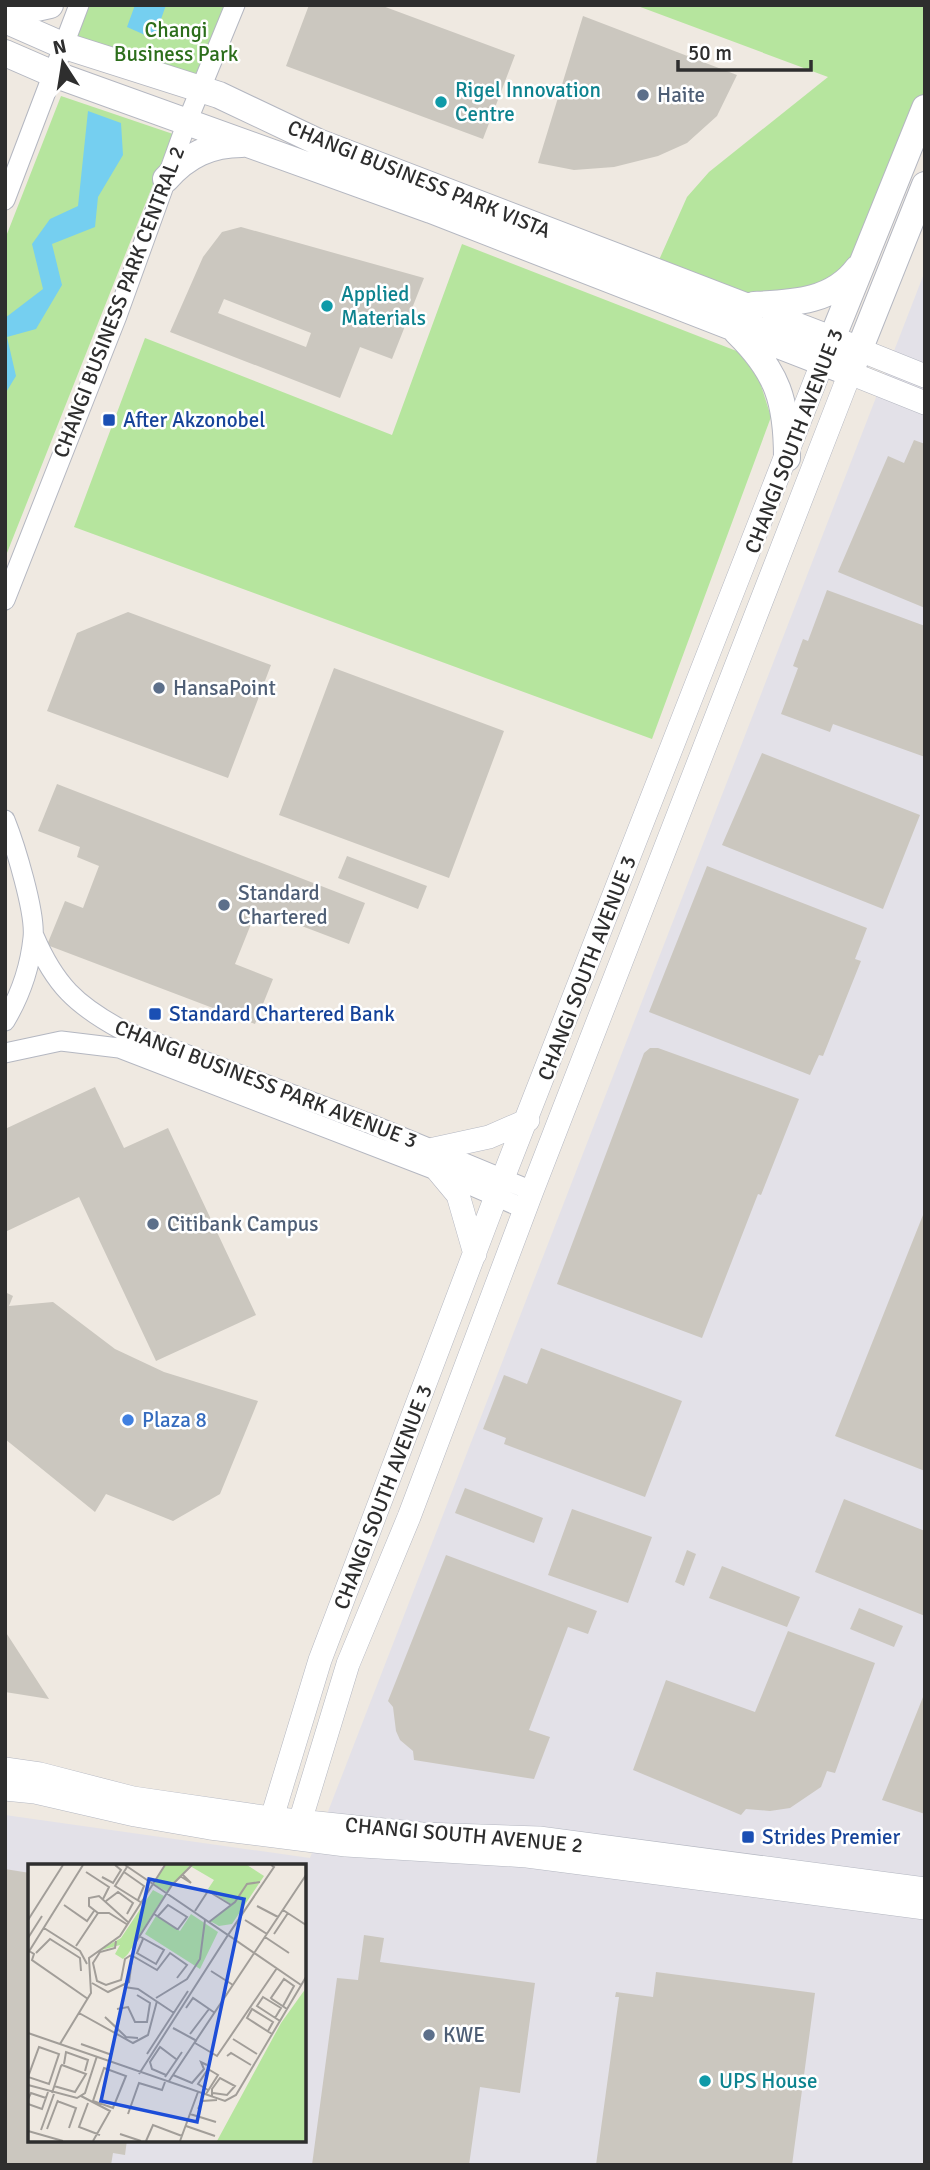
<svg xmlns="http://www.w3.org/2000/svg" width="930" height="2170" font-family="Signika,sans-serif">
	<rect width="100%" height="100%" fill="#efe9e1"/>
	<path fill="#e3e1e8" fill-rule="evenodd" d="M925,271V2165H5V1815L310,1858ZM30,1866H304V2140H30Z"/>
	<path fill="#b6e59e" d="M79,5H235L200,89L65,43Z
		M635,5H925V107L849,279L749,305L659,260L687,197L709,172L828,77Z
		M61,96L173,134L5,558V239Z
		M462,244L752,357L771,417L652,739L74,527L145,338L392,435Z"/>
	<path fill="#75cff0" d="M135,5H166L154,39L127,27Z
		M88,111L121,123L123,155L98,197L95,227L52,244L62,285L36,329L7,337L16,376L5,394V318L43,289L32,244L50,219L78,206Z"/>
	<path fill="#cbc7bf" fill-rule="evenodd" d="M309,5H380L515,55L483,139L286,66Z
		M583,16L737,75L717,116L687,143L658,156L614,167L574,170L538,163Z
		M241,227L424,278L392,359L360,347L340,398L170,332L203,257L222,232ZM224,299L311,333L306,347L218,313Z
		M914,440L925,444V608L838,572L888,456L904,463Z
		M827,590L925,626V757L833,724L830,732L781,714L798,668L793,666L803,639L808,641Z
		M128,612L271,665L228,778L47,711L77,633Z
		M334,668L504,731L449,878L279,815Z
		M762,753L920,815L883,909L722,845Z
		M57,784L365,903L349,944L257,909L235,964L273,979L255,1024L47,945L65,901L83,908L99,866L77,857L80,847L38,831Z
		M347,856L427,886L418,909L338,878Z
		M707,866L867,928L855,959L861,961L823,1056L819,1055L810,1075L649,1012Z
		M650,1048H658L799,1099L761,1195L758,1194L702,1338L557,1284L644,1053Z
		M95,1087L124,1148L168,1128L256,1315L156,1361L79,1197L5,1232V1129Z
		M925,1210V1471L835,1436Z
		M5,1292L13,1296L9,1306L53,1302L115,1349L164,1372L258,1401L220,1494L173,1521L106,1494L95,1512L5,1439Z
		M541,1348L682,1401L645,1497L504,1444L506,1438L483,1429L504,1375L527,1384Z
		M465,1488L543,1518L534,1543L455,1513Z
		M844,1499L925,1531V1616L815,1572Z
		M572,1509L652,1537L628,1603L548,1575Z
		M687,1550L696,1554L684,1586L675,1582Z
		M446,1555L597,1611L588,1634L568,1627L529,1730L550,1737L534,1779L414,1760L413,1751L400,1740L396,1731L393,1707L388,1701Z
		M722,1566L800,1597L787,1627L709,1598Z
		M859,1608L903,1626L894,1647L850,1629Z
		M5,1631L49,1699L5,1692Z
		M788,1631L875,1663L835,1773L827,1771L821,1787L790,1808L770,1811L746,1809L741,1815L633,1770L666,1680L755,1712Z
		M925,1692V1814L882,1800Z
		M5,1869L30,1873V2140H127L125,2155L113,2153L111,2165H5Z
		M364,1935L384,1938L380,1962L535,1983L520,2093L480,2087L469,2165H312L337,1978L358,1980Z
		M656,1972L815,1993L792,2165H596L619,1997H615L616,1992L653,1997Z"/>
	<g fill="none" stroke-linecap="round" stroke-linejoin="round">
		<defs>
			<path id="minor" d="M5,200L79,5
				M5,600L117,316L187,122L235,5
				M5,820C15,845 36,913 33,938C30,967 20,996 5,1021
				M34,936C55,985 76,1005 122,1030L368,1123L532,1191
				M5,1053L61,1041L119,1048L438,1171L525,1209"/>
			<path id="tertiary" d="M860,350L925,376
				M434,1149L489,1137L528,1120
				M438,1171L458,1195L475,1254
				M5,1769L40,1774L133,1798L270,1818L422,1834L539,1838L925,1889
				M5,1789L35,1792L135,1815L210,1828L346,1845L527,1856L925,1908
				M267,1834L320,1660L503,1178L823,361
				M295,1838L348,1664L409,1517L532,1191L850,373L925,403"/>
			<path id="secondary" d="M5,15L50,5
				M5,20L62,45L219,95L318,142L860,350
				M5,53L51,73L431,210L850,373L925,185
				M166,179C187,155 211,144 242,144
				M754,305C793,303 833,302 858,268
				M737,332C778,372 787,402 787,458
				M825,356L925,108"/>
		</defs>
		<use href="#minor" stroke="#b4b7c1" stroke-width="21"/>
		<use href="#tertiary" stroke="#b4b7c1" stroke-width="24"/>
		<use href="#secondary" stroke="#b4b7c1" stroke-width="28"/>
		<use href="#minor" stroke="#fff" stroke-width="19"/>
		<use href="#tertiary" stroke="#fff" stroke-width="23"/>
		<use href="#secondary" stroke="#fff" stroke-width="26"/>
	</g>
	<g fill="#5c6f8a" stroke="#fff" stroke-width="2.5">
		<circle cx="643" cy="95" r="7"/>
		<circle cx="159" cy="688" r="7"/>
		<circle cx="224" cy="905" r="7"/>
		<circle cx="153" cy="1224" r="7"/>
		<circle cx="429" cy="2035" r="7"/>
	</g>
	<g fill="#0f9aa8" stroke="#fff" stroke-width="2.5">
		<circle cx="441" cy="102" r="7"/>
		<circle cx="327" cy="306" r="7"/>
		<circle cx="705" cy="2081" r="7"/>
	</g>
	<g fill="#1a4fb4" stroke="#fff" stroke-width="2.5">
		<rect x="102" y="413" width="14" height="14" rx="3.5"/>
		<rect x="148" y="1007" width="14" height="14" rx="3.5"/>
		<rect x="741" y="1830" width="14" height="14" rx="3.5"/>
	</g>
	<circle fill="#3f7fe0" stroke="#fff" stroke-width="2.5" cx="128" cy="1420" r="7"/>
	<g text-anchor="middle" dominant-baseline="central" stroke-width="5" stroke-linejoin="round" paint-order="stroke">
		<g font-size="21" fill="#2c6e1b" stroke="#fff">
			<text x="176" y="30">Changi<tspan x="176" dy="24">Business Park</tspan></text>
		</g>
		<g font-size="21" fill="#0d838f" stroke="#fff" text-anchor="start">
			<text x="455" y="90">Rigel Innovation<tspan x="455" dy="24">Centre</tspan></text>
			<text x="341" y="294">Applied<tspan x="341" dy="24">Materials</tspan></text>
			<text x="719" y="2081">UPS House</text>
		</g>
		<g font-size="21" fill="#4e5e75" stroke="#fff" text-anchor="start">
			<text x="657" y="95">Haite</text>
			<text x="173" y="688">HansaPoint</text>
			<text x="238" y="893">Standard<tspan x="238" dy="24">Chartered</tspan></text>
			<text x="167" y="1224">Citibank Campus</text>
			<text x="443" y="2035">KWE</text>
		</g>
		<g font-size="21" fill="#2e2e2e" stroke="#fff">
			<text transform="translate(419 179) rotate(22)">CHANGI BUSINESS PARK VISTA</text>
			<text transform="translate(119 302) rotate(-69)">CHANGI BUSINESS PARK CENTRAL 2</text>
			<text transform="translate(794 441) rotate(-69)">CHANGI SOUTH AVENUE 3</text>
			<text transform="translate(587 968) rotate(-69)">CHANGI SOUTH AVENUE 3</text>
			<text transform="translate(266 1084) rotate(21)">CHANGI BUSINESS PARK AVENUE 3</text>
			<text transform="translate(383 1497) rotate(-69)">CHANGI SOUTH AVENUE 3</text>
			<text transform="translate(464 1835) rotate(5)">CHANGI SOUTH AVENUE 2</text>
		</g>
		<g font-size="21" fill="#164399" stroke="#fff" text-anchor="start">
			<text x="123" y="420">After Akzonobel</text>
			<text x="169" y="1014">Standard Chartered Bank</text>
			<text x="762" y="1837">Strides Premier</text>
		</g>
		<g font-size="21" fill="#366cbe" stroke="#fff" text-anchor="start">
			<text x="142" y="1420">Plaza 8</text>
		</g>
	</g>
	<g transform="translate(28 1864)">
		<rect width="278" height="278" fill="#efe9e1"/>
		<path d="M137,1H219L236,12L204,60L191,62L182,57L204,41L180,25L186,16L162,2L139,28L126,20ZM125,26L136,32L100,90L95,95L87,90L92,81L70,87L93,74ZM163,50L190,68L172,105L117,70L128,52L152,67ZM278,124V277H189L253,159Z" fill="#b6e59e"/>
		<path fill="none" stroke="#a29e99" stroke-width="2" d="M97,1L200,71L246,3L243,1M99,3L87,22L114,39M58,8L81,23L75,35M96,8L116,22L110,36M152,12L163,19L154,10M74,13L85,19L93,6L87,1M78,37L90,28L105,39L99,50M36,41L59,57L66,47M229,42L250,53M255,46L278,61M167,47L180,27L203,41M126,50L149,65H150L159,53L140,41L130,52M0,56L35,1M217,56L239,70M181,58L207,38L219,20L232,18M100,61L81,49H70L61,42V34L71,32L101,59M16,64L52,87L59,100M246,70L260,49M111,72L136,86L128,100L109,89L115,75M237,73L261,89M0,74L14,52M88,77L87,84L72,88L65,99L69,117L78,121L93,116L97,95L103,91M48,82L70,49M1,87L6,90L4,96L60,135M0,89L55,1M8,89L22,75L52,94L53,107M103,91L129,106L142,89L159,101L149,114M183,107L205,121M64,119L80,128L101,118L106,81L144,21L164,1M96,123L110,125L146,149M128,134L159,115L172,95L177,56M255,142L266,122L256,115L243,134L244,135L259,145M158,144L165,134L187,149M89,145L100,143L107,158H119L122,139L109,131M51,149L105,179L120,171L129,137M247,154L253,144L235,133L229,142L252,157M145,164L169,177M90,165L77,153L98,173L110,174M240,167L245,158L224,145L219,154L244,170M0,169L197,237L208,231L278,113M162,170L181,145M205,175L229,190M167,179L189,192L249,104M32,180L63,129L61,94L92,72L137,1M53,180L84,191M11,183L31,190L21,220L0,213ZM119,190L160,127M199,192L203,189L223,201M36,200L38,188L60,196L57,207M76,204L98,212L85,244L65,237ZM111,210L200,71L273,121M138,211L124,205L122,198L132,183L148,195M145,211L164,219L176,205L173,198L179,201M137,213L154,188M141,217L278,11M0,221L49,234L57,229L69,192M24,229L33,202L34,201L58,210L47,228L26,222M178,230L190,211L180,205L170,220L180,226M53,232L82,247L65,277M184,232V225L192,214L207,222L199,231L185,229M0,235L3,229L18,234M29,237L48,244L41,264M60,239L51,263L72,271M0,240L14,245L20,228M170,245L174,237L189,236M100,250L111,219L134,226L137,218M162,250L188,258M158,262L187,272M19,265L30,236M13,266L26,230M0,267L35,277M92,270L113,277M118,277L125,261L154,272M152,277L170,228"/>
		<path fill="#1d4ed8" fill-opacity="0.15" stroke="#1d4ed8" stroke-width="3.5" d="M121,15L216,35L169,258L73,237Z"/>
		<rect width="278" height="278" fill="none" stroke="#2e2e2e" stroke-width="3.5"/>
	</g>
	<rect width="930" height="2170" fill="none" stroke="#2e2e2e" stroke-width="14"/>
	<g transform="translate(63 63) rotate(348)" stroke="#ffffff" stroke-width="5" paint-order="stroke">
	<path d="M0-5L12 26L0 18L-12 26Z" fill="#2e2e2e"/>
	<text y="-10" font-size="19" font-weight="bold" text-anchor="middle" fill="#2e2e2e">N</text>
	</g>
	<path d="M678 60v10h133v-10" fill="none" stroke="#2e2e2e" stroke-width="3.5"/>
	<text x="688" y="60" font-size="21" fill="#2e2e2e" stroke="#ffffff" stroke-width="5" paint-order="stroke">50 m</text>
</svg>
